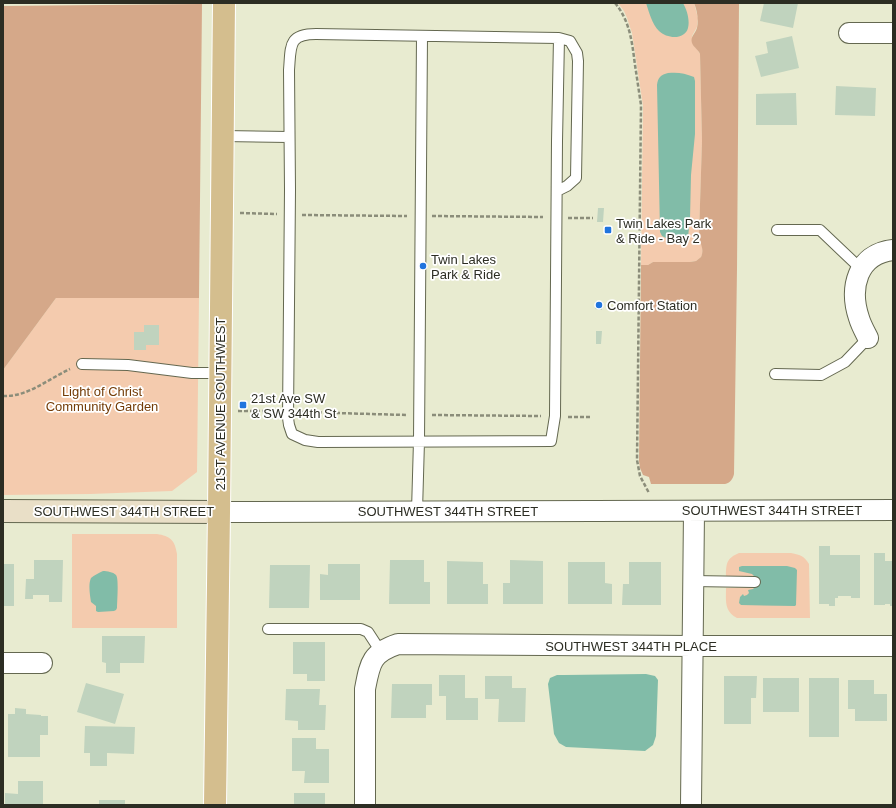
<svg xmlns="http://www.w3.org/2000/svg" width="896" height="808" font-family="Arial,sans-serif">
	<rect width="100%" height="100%" fill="#e8ebd0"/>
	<path fill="#f4cbae" d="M618,3H694L698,18L697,27L692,36L694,46L697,49L700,54L702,141L699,235C700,243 705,249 701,257L696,261L690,262H653L648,265H641L643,106L632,33L627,18L624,11Z
		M56,298H199L197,472L172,491L90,494L3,495V370Z
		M72,534H157C170,536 175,540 177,554V628H72Z
		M739,553H791C801,555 804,556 809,564L810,618H737C724,611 726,601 726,588L755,587V577L726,576C726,563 727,558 739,553Z"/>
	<path fill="#d5a889" d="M694,3H739L737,269L734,474C733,479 730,483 725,484H651L649,477L643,475L640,468L639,461L641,265H648L653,262H690L696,261L701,257C705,248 699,243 699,235L702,141L700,54C698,49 694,48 692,43C690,37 695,34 697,28C699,20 697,10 694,3Z
		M202,4L199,298H56L3,370V6Z"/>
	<path fill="#81bca8" d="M646,3H683C687,10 690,20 688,28C685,40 667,39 659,31C652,24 649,12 646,3Z
		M668,73C677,72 685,73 694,77L695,81V134L691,175L690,219L688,237L685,242L682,244H678L662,236L660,232L657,85C658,77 661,75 668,73Z
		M742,566H787L795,568L797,570L796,605L795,606L741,605L739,603L740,597L743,594L744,596L747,595L749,593L748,590L753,589L755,587V577L752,574L739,571V567Z
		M103,571C107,571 113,572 116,575C119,578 117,602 117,608L116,610L114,611L98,612L96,611V606L91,602C90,596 88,584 91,578C94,575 99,573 103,571Z
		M646,674L655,676L658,680L656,736L653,745L645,751L566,747L559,743L554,734L548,684L550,678L557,675H564Z"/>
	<path fill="#c0d3be" d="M764,3H798L793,28L760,21Z
		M792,36L799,68L761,77L755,56L768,53L766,42Z
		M836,86L876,88L875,116L835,115Z
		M796,93L797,125H756V94Z
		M598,208H604L603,222H597Z
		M596,301L602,302V310L595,309Z
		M144,325H159V345H146V350H134V332H144Z
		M596,331H602L601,344H596Z
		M819,546H830V555H860V598H851V596H838V598H835V606H829V604H819Z
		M874,553H885V561H893V606H890V604H885V605H874Z
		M34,560H63L62,602H49V595H33V599H25L26,579H34Z
		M390,560H424V582H430V604H389Z
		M510,560L543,561V604H503V583H510Z
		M447,561L483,562V584H488V604H447Z
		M568,562H605V583L612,584V604H568Z
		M629,562H661V605H622L623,584H629Z
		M3,564H14V606H3Z
		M328,564H360V600H320V574L328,575Z
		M270,565H310L309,608H269Z
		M102,636H145L144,663H120V673H106V663L102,662Z
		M293,642H325V681H307V674H293Z
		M439,675H465V698H478V720H446V696H439Z
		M485,676H512V688H526L525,722H498L499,699H485Z
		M724,676H757L756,698H751V724H724Z
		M763,678H799V712H763Z
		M809,678H839V737H809Z
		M848,680H874V694H887V721H855V709H848Z
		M86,683L124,694L115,724L77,712Z
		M392,684H432V705H426V718H391Z
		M286,689H320L319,705H326L325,730H298V721L285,720Z
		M15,708L26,709V714L41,715V716H48V735H40V757H8V714H15Z
		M85,726L135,727L134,754L107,753V766H90V753H84Z
		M292,738H316V749H329V783H304L305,771H292Z
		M18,781H43V805H5V793L18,794Z
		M294,793H325V805H294Z
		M99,800H125V805H99Z"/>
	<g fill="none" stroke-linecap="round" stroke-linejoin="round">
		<defs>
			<path id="lane" d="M223,136L289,137
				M557,191L567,186L576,178L578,61L577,53L570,41L559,38L316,34C288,34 291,46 289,70L290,190L288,418L289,425L292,434L305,440L318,442L551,441L555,416L557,141L559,38
				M777,230H820L861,269
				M82,364L128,365L192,373H220
				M775,374L821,375L845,362L868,338
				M417,511L419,441L422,36
				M693,581L755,582
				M268,629H361L368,632L381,652"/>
			<path id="street" d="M849,33H893
				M868,338C865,332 861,325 859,318C849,288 857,254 893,250
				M219,512L893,510
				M3,663H42
				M365,805V689C370,663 371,653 398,644L693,646H893
				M691,805L694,511"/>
			<path id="secondary" d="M3,511L219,512"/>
			<path id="primary" d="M215,805L219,512L224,3"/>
		</defs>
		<use href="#lane" stroke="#646850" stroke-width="12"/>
		<use href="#street" stroke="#646850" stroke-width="22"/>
		<use href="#secondary" stroke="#646850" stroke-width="24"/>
		<use href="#primary" stroke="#fff" stroke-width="24"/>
		<path stroke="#8b8d7a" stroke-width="2.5" stroke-dasharray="4 2" stroke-linecap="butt" d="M615,3C630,21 632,42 635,65C637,78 639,92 641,105L637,460L640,476L649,493
			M240,213L277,214
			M302,215L407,216
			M432,216L543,217
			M568,218H593
			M3,396C28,397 48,379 70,369
			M238,411H275
			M300,412L407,415
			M432,415L541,416
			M568,417H591"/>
		<use href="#lane" stroke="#fff" stroke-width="10"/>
		<use href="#street" stroke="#fff" stroke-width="20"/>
		<use href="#secondary" stroke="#e9dfc7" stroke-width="22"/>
		<use href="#primary" stroke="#d4be8e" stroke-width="22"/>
	</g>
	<g fill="#2074de" stroke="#fff" stroke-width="1.5">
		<rect x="604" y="226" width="8" height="8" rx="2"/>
		<circle cx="423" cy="266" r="4"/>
		<circle cx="599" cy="305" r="4"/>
		<rect x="239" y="401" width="8" height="8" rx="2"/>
	</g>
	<g text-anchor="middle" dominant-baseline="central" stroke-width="3.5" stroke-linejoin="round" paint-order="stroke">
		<g font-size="13" fill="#2c2d23" stroke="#fff" text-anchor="start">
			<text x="616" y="223">Twin Lakes Park<tspan x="616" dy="15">&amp; Ride - Bay 2</tspan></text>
			<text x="431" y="259">Twin Lakes<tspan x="431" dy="15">Park &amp; Ride</tspan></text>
			<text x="607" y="305">Comfort Station</text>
			<text x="251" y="398">21st Ave SW<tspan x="251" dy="15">&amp; SW 344th St</tspan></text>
		</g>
		<g font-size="13" fill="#733c07" stroke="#fff">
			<text x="102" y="391">Light of Christ<tspan x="102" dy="15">Community Garden</tspan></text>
		</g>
		<g font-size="13" fill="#2c2d23" stroke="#fff">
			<text transform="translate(220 404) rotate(-90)">21ST AVENUE SOUTHWEST</text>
			<text x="772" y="510">SOUTHWEST 344TH STREET</text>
			<text x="124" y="511">SOUTHWEST 344TH STREET</text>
			<text x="448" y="511">SOUTHWEST 344TH STREET</text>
			<text x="631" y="646">SOUTHWEST 344TH PLACE</text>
		</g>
	</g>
	<rect width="896" height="808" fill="none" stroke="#2c2d23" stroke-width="8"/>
</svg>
